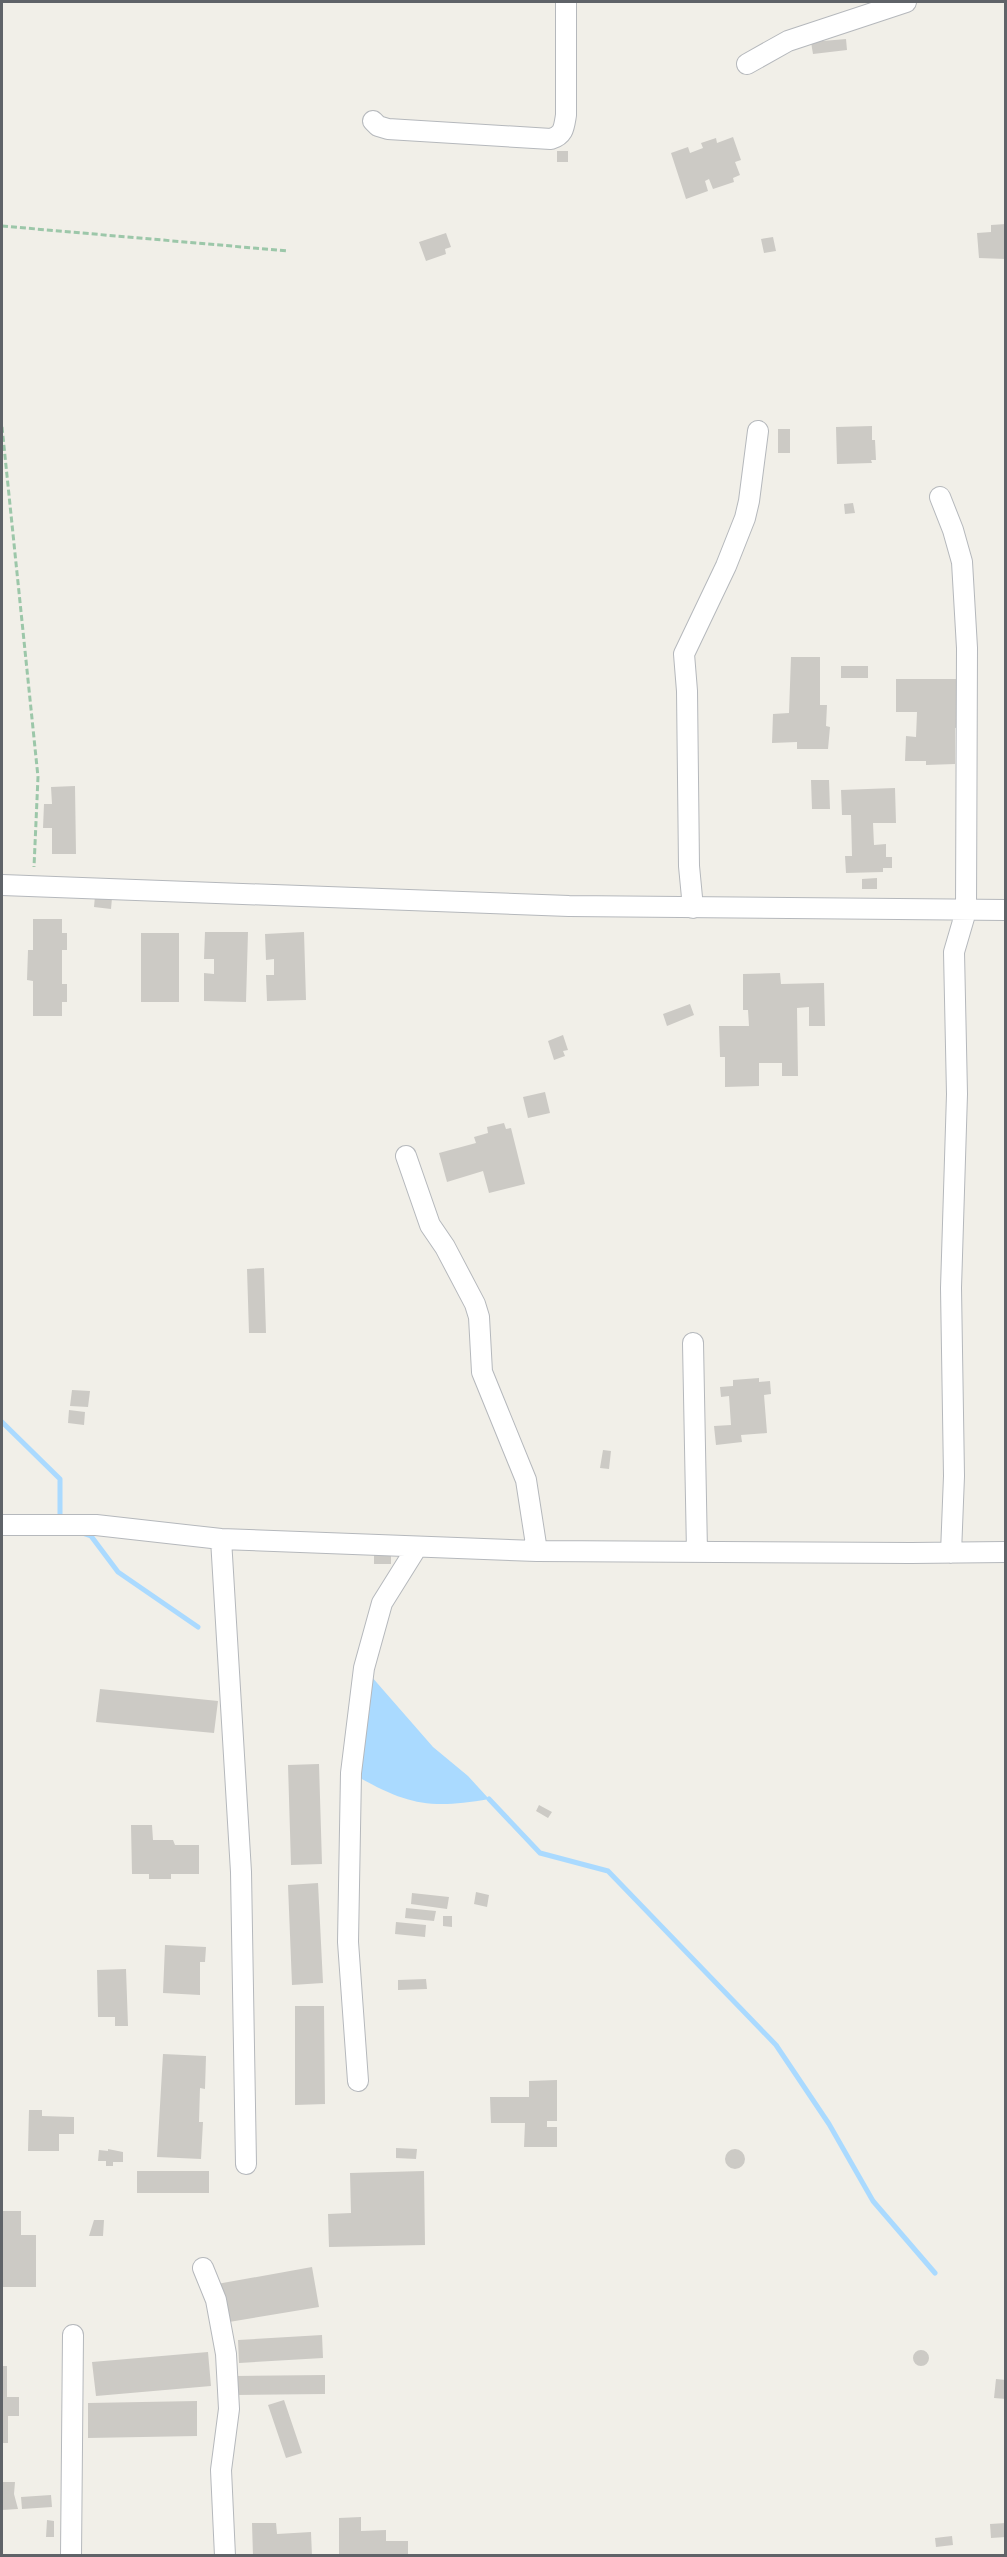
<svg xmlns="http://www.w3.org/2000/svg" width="1007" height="2557" font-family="'Asap Condensed',sans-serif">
	<rect width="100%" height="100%" fill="#f1efe8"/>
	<path fill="#aadaff" d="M364,1668L433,1747L468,1776L489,1799C427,1810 406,1804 351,1773Z"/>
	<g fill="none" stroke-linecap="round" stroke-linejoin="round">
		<path stroke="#aadaff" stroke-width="5" d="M2,1422L60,1479V1521
			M82,1533L91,1536L118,1572L198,1627
			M489,1799L540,1853L608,1871L776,2045L829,2124L873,2201L935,2273"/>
	</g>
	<path fill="#cccac5" d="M846,39L847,50L813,54L811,42Z
		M733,137L741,160L735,162L740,175L733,178L734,182L713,189L709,179L705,181L708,191L686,199L671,153L688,147L690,153L703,148L701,143L716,138L717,143Z
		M557,151H568V162H557Z
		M1006,224V259L979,258L977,233L991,232V225Z
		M446,233L451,247L445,249L446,254L426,261L419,242Z
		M773,237L776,251L764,253L761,239Z
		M872,426V440H875L876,460H871L872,463L837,464L836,427Z
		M778,429H790V453H778Z
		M853,503L855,513L845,514L844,504Z
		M791,657H820V705H827L826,726L830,727L828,749H797V742L772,743L773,714L789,713Z
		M841,666H868V678H841Z
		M896,679H956V701H962V727L955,728V764L926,765V761H905L906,736L916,737L917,712H896Z
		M811,780H829L830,809H812Z
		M75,786L76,854H52V828H43L44,804H52L51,787Z
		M895,788L896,823H873L874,845L886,844V857H892V868H883V872L846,873L845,856H852L851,815H842L841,790Z
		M877,878V889H862V879Z
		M95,896L112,898L111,909L94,907Z
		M33,919H62V933H67V950H62V984H67V1002H62V1016H33V981L27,980L28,950H33Z
		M205,932H248L246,1002L204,1001V973L214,974V959H204Z
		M304,932L306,1000L267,1001L266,975H274V959L266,960L265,934Z
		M141,933H179V1002H141Z
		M780,973L781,984L824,983L825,1026H809V1007L797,1008L798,1076H782V1063H759V1086L725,1087V1057H720L719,1026H749L748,1010H743V974Z
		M690,1004L694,1015L667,1026L663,1014Z
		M563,1035L568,1050L563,1051L565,1056L554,1060L548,1041Z
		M545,1092L550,1113L528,1118L523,1097Z
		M504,1123L506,1129L511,1128L525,1184L489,1193L483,1171L447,1182L439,1153L476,1143L474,1137L488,1133L487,1127Z
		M264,1268L266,1333H249L247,1269Z
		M759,1378V1382L770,1381L771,1394L764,1395L767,1433L741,1435L742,1442L716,1445L714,1426L731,1425L729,1396L721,1397L720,1387L733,1386V1380Z
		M72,1390L90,1391L88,1407L70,1406Z
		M69,1410L85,1412L84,1425L68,1423Z
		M603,1450L611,1451L609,1469L600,1468Z
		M374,1553L391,1554V1564H374Z
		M100,1689L218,1701L214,1733L96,1722Z
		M319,1764L322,1864L291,1865L288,1765Z
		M539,1805L552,1812L548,1818L536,1811Z
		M131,1825H152L153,1840H173L175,1845H199V1874H171V1879H149V1874H132Z
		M318,1883L323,1983L292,1985L288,1885Z
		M476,1892L489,1895L487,1907L474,1904Z
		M412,1893L449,1897L447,1909L411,1904Z
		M406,1908L436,1911L434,1921L405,1918Z
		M443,1916H452V1927L443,1926Z
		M396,1922L426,1925L425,1937L395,1934Z
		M165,1945L206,1947L205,1962H200V1995L163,1993Z
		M126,1969L128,2026H115V2017H98L97,1970Z
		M426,1979L427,1989L398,1990V1980Z
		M295,2006H324L325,2104L295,2105Z
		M163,2054L206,2056L205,2089L200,2088L199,2122H203L201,2159L157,2157Z
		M557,2080V2121H547V2127H557V2147H524L525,2123H491L490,2097H529V2081Z
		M29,2110H42V2116L74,2117V2134H59V2151H28Z
		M396,2148L417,2149L416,2159L396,2158Z
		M108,2149L123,2152V2162H113V2166H106V2161H98L99,2150L108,2151Z
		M725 2159a10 10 0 1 1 20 0a10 10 0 1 1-20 0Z
		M137,2171H209V2193H137Z
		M424,2171L425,2245L329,2247L328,2214L351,2213L350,2173Z
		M2,2211H21V2235H36V2287H2Z
		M94,2220H104L103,2236H89Z
		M312,2267L319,2307L223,2323L217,2284Z
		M322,2335L323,2358L239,2363L238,2340Z
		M913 2358a8 8 0 1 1 16 0a8 8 0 1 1-16 0Z
		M208,2352L211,2386L96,2396L92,2362Z
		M2,2366H7V2397H19V2416H8V2443H2Z
		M325,2375V2394L236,2395V2376Z
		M996,2379L1006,2380V2399L994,2398Z
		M284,2400L302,2453L286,2458L268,2405Z
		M197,2401V2436L88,2438V2403Z
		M2,2482H15L14,2494L18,2509L2,2510Z
		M51,2495L52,2507L22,2509L21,2497Z
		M361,2517V2531L386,2530V2541H408V2556H339V2518Z
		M47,2520L54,2521V2537H46Z
		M252,2523H276L277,2534L311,2532L312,2556H253Z
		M1006,2523V2537L991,2538L990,2524Z
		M952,2536L953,2545L936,2547L935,2538Z"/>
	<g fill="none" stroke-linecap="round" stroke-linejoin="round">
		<defs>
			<path id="minor" d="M747,64L788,41L906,2
				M373,121L378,126L388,129L551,139C564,135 564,127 566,115V2
				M940,497L953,530L962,562L967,648L966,911L954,952L957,1094L951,1288L954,1476L951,1553
				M2,885L569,906L1006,910
				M693,908L689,866L687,691L684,654L726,566L745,518L749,501L758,431
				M406,1156L430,1225L445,1247L475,1304L479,1317L482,1372L526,1480L537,1551
				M693,1343L697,1552
				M2,1525H96L221,1539L537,1551L911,1553L1006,1552
				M221,1539L241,1872L246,2164
				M358,2081L348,1942L351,1773L364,1668L382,1603L417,1547
				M203,2268L216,2300L226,2354L229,2409L221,2470L225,2556
				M71,2556L73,2335"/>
		</defs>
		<use href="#minor" stroke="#b5b8bc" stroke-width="22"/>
		<path stroke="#9cc7a9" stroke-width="3" stroke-dasharray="6 3" stroke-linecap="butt" d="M2,226L288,251
			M2,427L38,777L34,867"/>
		<use href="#minor" stroke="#fff" stroke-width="20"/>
	</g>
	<rect width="1007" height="2557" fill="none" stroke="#5f6368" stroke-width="6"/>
</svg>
